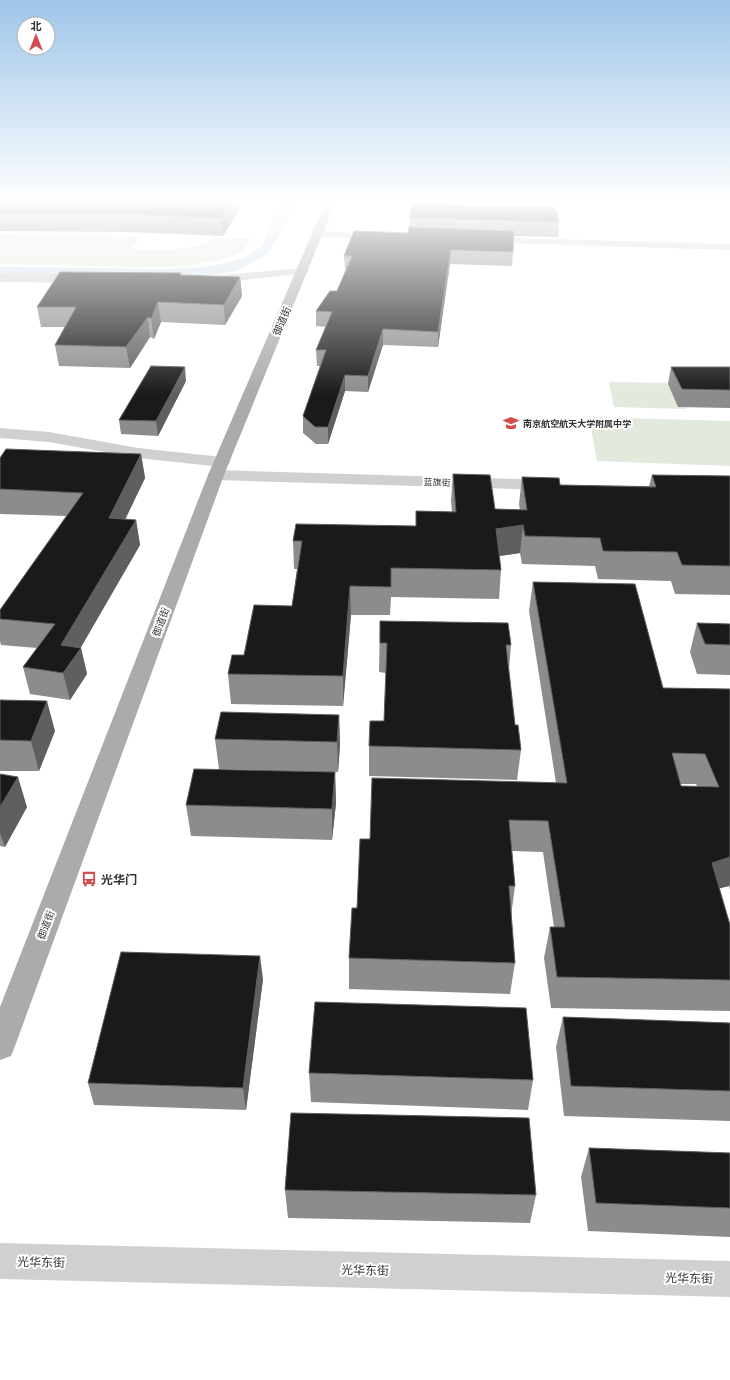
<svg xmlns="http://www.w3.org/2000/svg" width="730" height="1380" font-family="'Titillium Web','Noto Sans SC',sans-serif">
	<rect width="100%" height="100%" fill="#fff"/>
	<path fill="#e2e9dd" d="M436,201H527L528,207L435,204Z
		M0,234L140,237L132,248L148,250L188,248L207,243L213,238H250C248,243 246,249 240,252C204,271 138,267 98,266C65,265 33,264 0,264Z
		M609,382L678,383L686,409L614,407Z
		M589,417L730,421V466L597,461Z"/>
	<path fill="#d2dfeb" d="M282,201H298L269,253L237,271L205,276L0,275V267L170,269L204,267L221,264L246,257L262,246Z"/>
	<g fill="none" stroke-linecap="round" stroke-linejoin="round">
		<path fill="#d0d0d0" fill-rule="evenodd" d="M318,231L383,234L388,237L383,240L314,236L313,234L314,232Z
			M484,237L730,244V250L480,242L479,240L480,238Z
			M303,268L307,269L309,271L307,273L211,284L207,283L205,280L207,277L211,276Z
			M0,274L87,275L91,276L93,279L91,282L87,283L0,282Z
			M0,428L49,432L138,448L222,457L228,459L230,462L228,465L222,467L138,458L49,442L0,438Z
			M216,470L551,480L557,481L559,485L557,489L551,490L216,480L210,479L208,475L210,471Z
			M0,1243L730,1261V1297L0,1279Z"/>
		<path fill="#ababab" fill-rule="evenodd" d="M326,201H336L224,475L15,1046L11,1056L0,1060V1007L208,475Z"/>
	</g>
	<path fill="#8c8c8c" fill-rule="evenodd" d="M0,201H239L240,208L223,236L127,232L0,231Z
		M410,218L559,222L558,237L514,236L512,266L450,264L438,347L383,345L368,392L345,391L328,444H316L303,433V416L320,366H317L316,350L326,327L316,326V311L337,291L347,270L345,269L344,256L408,233L409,227Z
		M181,275L240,277L242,296L225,325L161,322L154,339L150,337L130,368L59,366L55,345L65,327H41L37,307Z
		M671,367H730V408L678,407L668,384Z
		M186,381L158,436L121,434L119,420Z
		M141,454L145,478L125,519L136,520L140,545L80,648H81L87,674L70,700L30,694L23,667L37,648L1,645L0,641V610L66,516L0,514V458Z
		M453,474L495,509L520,510L519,504L522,477L560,485L649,486L652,475L730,476V595L675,594L671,581L598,579L595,566L522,564L520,553L499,556L501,570L499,599L391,597L390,615H351L343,706L231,704L228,674L244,655L292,606L297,569H294L293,541L416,526V511L452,512L451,501Z
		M533,582L663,688L730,689V890L729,886L719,888L730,925V1011L551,1008L544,958L550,927H554L543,852L512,851L515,886L511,916L515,963L510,994L349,989V958L370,839L556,783L529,611ZM680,784H696L697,786H681Z
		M380,621L511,645L509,669L515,725L521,750L517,780L369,776V746L384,721L386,673L379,672Z
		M697,623L730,624V675L697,674L690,652Z
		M0,700L55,731L39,771H0Z
		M339,715L340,745L338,772L219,769L215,739Z
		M335,772L336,803L332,840L191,836L186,805Z
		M0,774L27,807L5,847L0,846Z
		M263,979L246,1110L94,1105L88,1083Z
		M563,1017L730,1023V1121L564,1116L556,1047Z
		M309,1073L533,1080L528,1110L311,1102Z
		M589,1148L730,1153V1237L588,1231L581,1177Z
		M285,1190L536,1195L530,1223L288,1218Z"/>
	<path fill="#5f5f5f" d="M231,201H239L240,208L223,236L221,218Z
		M451,250L450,264L438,347V332Z
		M240,277L242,296L225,325L224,305Z
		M158,302L161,322L154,339L151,319Z
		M148,317L150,337L130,368L126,347Z
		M383,329V345L368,392V376Z
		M185,367L186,381L158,436L156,421Z
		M345,375V391L328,444V427Z
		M141,454L145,478L114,543L109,518Z
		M136,520L140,545L76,656L81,648L87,674L70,700L63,673L61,645Z
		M523,525L520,553L493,557L496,529Z
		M350,586L351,615L343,706V676Z
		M47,701L55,731L39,771L31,741Z
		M339,715L340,745L338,772L337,742Z
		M335,772L336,803L332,840V809Z
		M18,777L27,807L5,847L0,833V807Z
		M730,857V882L729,886L702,893L712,863Z
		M260,956L263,979L246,1110L243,1088Z"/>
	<path fill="#1a1a1a" stroke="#5f5f5f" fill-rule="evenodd" d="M0,201H231L221,218L124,214L0,213Z
		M411,204L555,207L559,222L410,218Z
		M409,227L514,231L513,252L451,250L438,332L383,329L368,376L345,375L328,427H315L303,416L326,350H316L332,312L316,311L330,291H337L352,256H344L354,231L408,233Z
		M60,272L181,273L180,275L240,277L224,305L158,302L151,319L148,317L126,347L55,345L76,307H37Z
		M151,366L185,367L156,421L119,420Z
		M671,367H730V390L682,389Z
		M6,449L141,454L109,518L136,520L61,645L81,648L63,673L23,667L55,624L0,619V610L83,493L0,489V458Z
		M453,474L490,475L495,509L527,510L522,477L559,478L560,485L656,487L652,475L730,476V566L682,565L677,552L603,551L600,538L525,536L523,525L496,529L501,570L391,568V587L350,586L343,676L228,674L232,655H244L254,605L292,606L302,541H293L296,524L416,526V511L456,512Z
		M533,582L635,584L663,688L730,689V857L712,863L730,925V980L557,977L550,927H565L548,821L509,820L515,886H509L515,963L349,958L352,908H357L360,839H370L372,778L567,783ZM672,753L705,754L719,787L681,786Z
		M380,621L508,623L511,645H506L515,725H518L521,750L369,746L370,721H384L387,643H380Z
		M697,623L730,624V645L705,644Z
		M0,700L47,701L31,741L0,740Z
		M221,712L339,715L337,742L215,739Z
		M194,769L335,772L332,809L186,805Z
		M0,774L18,777L0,807Z
		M121,952L260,956L243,1088L88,1083Z
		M315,1002L526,1008L533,1080L309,1073Z
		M563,1017L730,1023V1091L571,1086Z
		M291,1113L529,1118L536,1195L285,1190Z
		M589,1148L730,1153V1208L596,1203Z"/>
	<linearGradient id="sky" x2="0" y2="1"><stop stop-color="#9fc5e9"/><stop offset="0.51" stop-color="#fff"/><stop offset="1" stop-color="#fff" stop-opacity="0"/></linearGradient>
	<rect width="730" height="395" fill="url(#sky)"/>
	<defs>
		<symbol id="school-bare" viewBox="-9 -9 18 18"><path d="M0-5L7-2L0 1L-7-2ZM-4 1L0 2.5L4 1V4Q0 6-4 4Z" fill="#d44b4b" stroke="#fff" stroke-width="2.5" paint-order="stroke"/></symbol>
		<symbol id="bus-bare" viewBox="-9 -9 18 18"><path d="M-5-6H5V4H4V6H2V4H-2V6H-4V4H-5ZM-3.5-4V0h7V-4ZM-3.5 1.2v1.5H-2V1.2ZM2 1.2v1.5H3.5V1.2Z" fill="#d44b4b" stroke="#fff" stroke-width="2.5" paint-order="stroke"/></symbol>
	</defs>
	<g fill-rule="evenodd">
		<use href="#school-bare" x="500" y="412" width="22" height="22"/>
		<use href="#bus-bare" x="78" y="868" width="22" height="22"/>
	</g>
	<g text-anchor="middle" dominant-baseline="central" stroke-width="4" stroke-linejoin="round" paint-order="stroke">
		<g font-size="9" font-weight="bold" fill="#333" stroke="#fff" text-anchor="start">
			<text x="523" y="423">南京航空航天大学附属中学</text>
		</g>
		<g font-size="9" fill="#333" stroke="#fff">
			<text transform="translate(437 482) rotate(2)">蓝旗街</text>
		</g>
		<g font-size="10" fill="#333" stroke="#fff">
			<text transform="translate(282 321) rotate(-67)">御道街</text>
			<text transform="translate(161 622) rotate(-69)">御道街</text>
			<text transform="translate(46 925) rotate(-69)">御道街</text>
		</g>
		<g font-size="12" font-weight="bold" fill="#333" stroke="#fff" text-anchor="start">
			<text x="101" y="879">光华门</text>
		</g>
		<g font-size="12" fill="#333" stroke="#fff">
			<text transform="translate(41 1262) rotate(1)">光华东街</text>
			<text transform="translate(365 1270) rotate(1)">光华东街</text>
			<text transform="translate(689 1278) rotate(1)">光华东街</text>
		</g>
	</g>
	<g transform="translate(36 36)"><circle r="19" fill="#ffffff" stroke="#adadad"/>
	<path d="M0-3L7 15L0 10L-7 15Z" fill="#d44b4b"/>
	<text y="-6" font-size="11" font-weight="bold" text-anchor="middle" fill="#333333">北</text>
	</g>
</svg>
